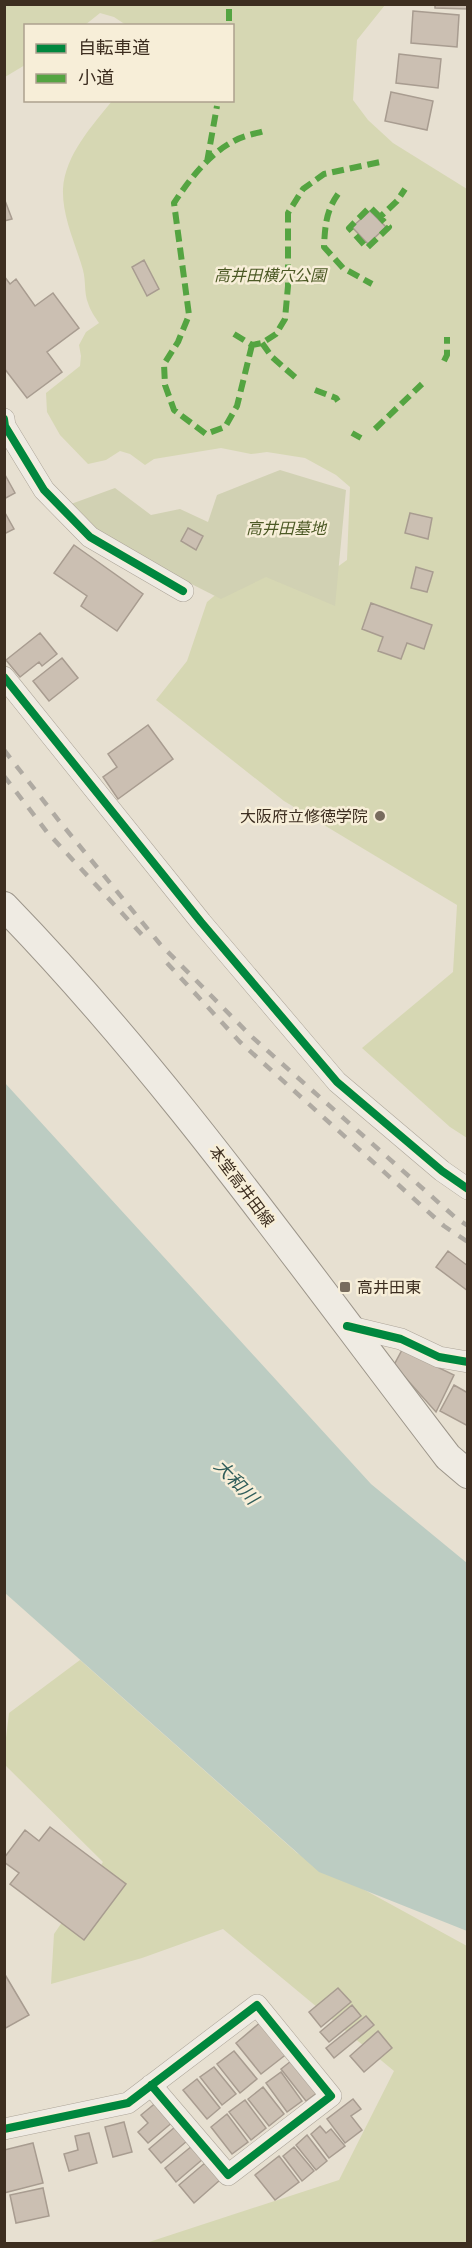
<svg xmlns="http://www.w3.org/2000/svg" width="472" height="2248" font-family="'Libre Baskerville','Noto Sans JP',serif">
	<rect width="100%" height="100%" fill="#e7e0d1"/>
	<path fill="#d6d7b3" d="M5,5H385L357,40L353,100L368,120L393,143L467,189V1138L450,1127L362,1048L453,972L457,905L284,801L156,700L187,661L207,602L250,566L315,583L347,560L350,487L336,475L305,458L267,452L251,454L221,448L154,459L145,465L130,454L120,451L106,460L88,464L60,435L47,412L46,393L80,366L81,356L79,345L86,332L99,323C95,317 90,310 88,303C84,293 86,281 83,270C76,245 62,217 63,189C65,155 92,126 112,101L232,100V26L126,25L114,17L100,13L85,25L26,26L25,65L5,77Z
		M80,1660L297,1853L467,1946V2243H146L339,2180L394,2071L223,1929L142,1958L51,1984L54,1934L103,1862L5,1765V1746L9,1713Z"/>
	<path fill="#d1d1b3" d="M280,470L346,490L335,606L266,577L221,599L95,535L71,504L115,488L151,515L180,509L208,522L217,495Z"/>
	<path fill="#bcccc2" d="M5,1083L371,1484L467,1563V1931L319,1872L5,1593Z"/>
	<path fill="#cbbfb2" stroke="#a89c90" stroke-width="1.5" d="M435,4H468V9L435,8Z
		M413,11L459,15L457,47L411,43Z
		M399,54L441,59L438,88L396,83Z
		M391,92L433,101L427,130L385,121Z
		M4,198L12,219L4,221Z
		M370,211L386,227L368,244L352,227Z
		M144,260L159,289L147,296L132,267Z
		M4,276L10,284L16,279L35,306L53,293L79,328L47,352L62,372L27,398L4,368Z
		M4,473L15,493L4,499Z
		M4,511L14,529L4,534Z
		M410,513L432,518L428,539L405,533Z
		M188,528L203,536L196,550L181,541Z
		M74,545L143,594L117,631L81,606L87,596L54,573Z
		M416,567L433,572L427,592L411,588Z
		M371,603L432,625L424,649L407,643L401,659L378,651L383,637L362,629Z
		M40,633L57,654L42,666L39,662L20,677L6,660Z
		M62,658L78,678L49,701L33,681Z
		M148,725L173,759L118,799L103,777L117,767L108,754Z
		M448,1251L468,1266V1291L436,1267Z
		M402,1350L454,1375L436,1412L394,1365Z
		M454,1385L468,1393V1426L440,1411Z
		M50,1827L126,1884L84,1940L10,1884L19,1873L4,1862V1858L25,1830L39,1841Z
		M4,1973L29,2015L4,2029Z
		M338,1988L351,2002L321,2027L309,2012Z
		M352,2005L361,2016L329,2042L320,2032Z
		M366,2016L374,2025L334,2058L326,2048Z
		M262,2021L288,2053L261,2074L236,2043Z
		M378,2031L392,2048L364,2072L350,2056Z
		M234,2051L257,2079L240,2093L217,2064Z
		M296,2057L321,2090L306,2101L281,2069Z
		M214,2067L236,2094L222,2105L200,2077Z
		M281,2072L302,2101L287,2112L266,2083Z
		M197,2079L220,2108L207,2119L183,2090Z
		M263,2087L284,2114L269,2126L248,2099Z
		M353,2099L361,2109L351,2116L362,2130L345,2143L327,2119Z
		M245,2100L266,2128L251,2140L229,2112Z
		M158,2101L174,2121L148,2143L138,2132L148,2123L141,2115Z
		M227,2114L248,2142L232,2154L211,2127Z
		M124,2122L132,2152L113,2157L105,2127Z
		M320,2126L326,2133L331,2129L345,2146L329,2158L311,2134Z
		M175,2127L187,2141L161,2163L149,2149Z
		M89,2133L97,2163L69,2171L64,2154L78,2150L75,2136Z
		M307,2135L327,2161L316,2170L296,2145Z
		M33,2143L43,2183L4,2193V2150Z
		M192,2146L203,2159L176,2182L165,2168Z
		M294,2147L314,2171L302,2181L283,2156Z
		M279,2156L299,2182L275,2200L255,2175Z
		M205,2163L220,2180L194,2203L179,2185Z
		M43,2188L49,2216L16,2223L10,2195Z"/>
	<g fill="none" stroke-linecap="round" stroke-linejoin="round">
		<defs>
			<path id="street" d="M4,419L5,426L44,490L90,537L183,591
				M4,677L201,922L337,1082L442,1171L468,1189
				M347,1326L401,1339L439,1357L468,1362
				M4,2129L128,2103L257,2005L331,2096L228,2175L151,2085"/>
			<path id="secondary" d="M4,906C169,1076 304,1270 448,1457L468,1474"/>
		</defs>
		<use href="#street" stroke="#ada599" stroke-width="22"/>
		<use href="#secondary" stroke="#9c958a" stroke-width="30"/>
		<use href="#street" stroke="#efebe3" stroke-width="21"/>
		<use href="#secondary" stroke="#efebe3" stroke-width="28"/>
		<path stroke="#afaaa2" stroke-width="4.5" stroke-dasharray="10 10" stroke-linecap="butt" d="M4,750L60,822L160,944L252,1037L456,1218L468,1226
			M4,776L47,832L145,938
			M167,963L240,1042L444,1226L468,1242"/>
		<path stroke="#54a441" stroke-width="6" stroke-dasharray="12 6" stroke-linecap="butt" d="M229,21V4
			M207,162L217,106
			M338,194C326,211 325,226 324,247L343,268L372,284
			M380,217L370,207L349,228L367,248L389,227L380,217L397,201L405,189
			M234,334L252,345L262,343L276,334L285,319L288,286V213L303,189L324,174L380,162
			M262,343L272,357L296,378
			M252,345L237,406L225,427L206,434L174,410L165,385L164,364L178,342L189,315L174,203C189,180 208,155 232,142C242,136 254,134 264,131
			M444,361L447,355V337
			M315,390L336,398L338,401
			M375,429L422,384
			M352,433L361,438"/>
		<defs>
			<path id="cycleway" d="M4,419L5,426L44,490L90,537L183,591
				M4,677L201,922L337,1082L442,1171L468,1189
				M347,1326L401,1339L439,1357L468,1362
				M4,2129L128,2103L257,2005L331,2096L228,2175L151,2085"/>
		</defs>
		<use href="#cycleway" stroke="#f7eed8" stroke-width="11"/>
		<use href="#cycleway" stroke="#00873e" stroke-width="8"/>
	</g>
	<g fill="#786c5e" stroke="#f7eed8" stroke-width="2">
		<circle cx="380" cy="816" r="6"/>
		<rect x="339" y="1281" width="12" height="12" rx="3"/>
	</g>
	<g text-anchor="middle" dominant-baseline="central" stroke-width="5" stroke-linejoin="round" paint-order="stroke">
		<g font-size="16" font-style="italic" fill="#4d5a26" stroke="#f7eed8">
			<text x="270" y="275">高井田横穴公園</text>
			<text x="286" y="528">高井田墓地</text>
		</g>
		<g font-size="16" fill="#3d2e20" stroke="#f7eed8" text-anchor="end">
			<text x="368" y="816">大阪府立修徳学院</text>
			<text x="357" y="1287" text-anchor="start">高井田東</text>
		</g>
		<g font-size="16" fill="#3d2e20" stroke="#f7eed8">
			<text transform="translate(242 1186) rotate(53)">本堂高井田線</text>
		</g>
		<g font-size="18" font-style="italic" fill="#2f5d5a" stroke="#f7eed8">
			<text transform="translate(236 1482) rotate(46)">大和川</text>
		</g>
	</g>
	<rect width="472" height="2248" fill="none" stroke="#3d2e20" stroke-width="12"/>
	<rect x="24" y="24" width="210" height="78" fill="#f7eed8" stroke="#ada18e" stroke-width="1.5"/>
	<rect x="36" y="44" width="30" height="9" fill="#00873e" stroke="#ada18e" stroke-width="1.5"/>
	<text x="78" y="54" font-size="18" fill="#3d2e20">自転車道</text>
	<rect x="36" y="74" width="30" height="9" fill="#54a441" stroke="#ada18e" stroke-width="1.5"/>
	<text x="78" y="84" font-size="18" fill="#3d2e20">小道</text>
</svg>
